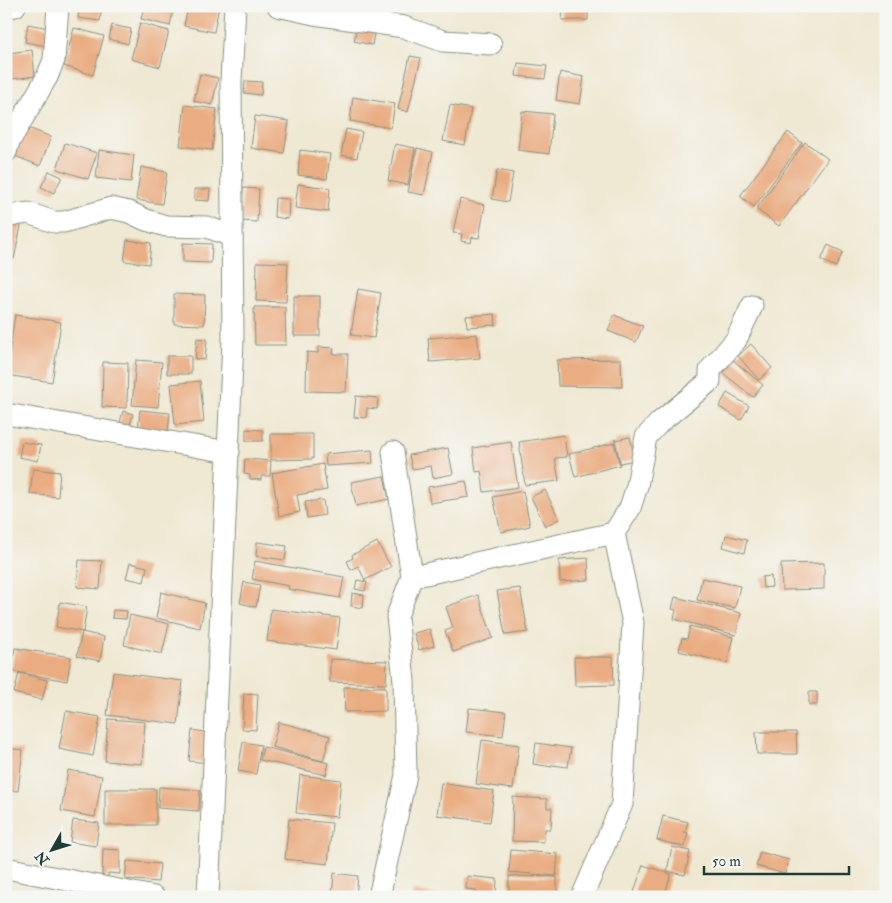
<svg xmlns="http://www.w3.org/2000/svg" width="892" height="903" font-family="'IM FELL Double Pica',serif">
	<rect width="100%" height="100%" fill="#f6f6f2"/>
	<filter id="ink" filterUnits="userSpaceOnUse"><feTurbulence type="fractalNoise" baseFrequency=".02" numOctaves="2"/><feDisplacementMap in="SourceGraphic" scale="10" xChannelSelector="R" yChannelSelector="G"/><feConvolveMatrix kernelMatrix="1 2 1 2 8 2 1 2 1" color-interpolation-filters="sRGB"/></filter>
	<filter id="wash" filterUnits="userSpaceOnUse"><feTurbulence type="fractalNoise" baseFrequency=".0096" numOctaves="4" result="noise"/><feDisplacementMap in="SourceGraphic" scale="20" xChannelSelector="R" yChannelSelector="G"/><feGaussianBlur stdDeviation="1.12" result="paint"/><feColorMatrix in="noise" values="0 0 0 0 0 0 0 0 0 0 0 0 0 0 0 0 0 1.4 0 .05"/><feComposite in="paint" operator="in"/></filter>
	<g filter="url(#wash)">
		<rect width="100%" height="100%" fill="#efe8d2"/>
		<g id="blocks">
			<path fill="#eaac81" d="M79,6H102L100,21L78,18Z
				M144,6H174L170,26L141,19Z
				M188,6H219L214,32L184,26Z
				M563,6H588V20H562Z
				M140,23L169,31L160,67L131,59Z
				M28,24L49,28L46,46L25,42Z
				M112,25L131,29L128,44L109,39Z
				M357,26L375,29L372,45L354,41Z
				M74,28L104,36L93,75L64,66Z
				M32,50L35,76L12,79L8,53Z
				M410,56L421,58L408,112L398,109Z
				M518,63L547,66L545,79L516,76Z
				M560,72L584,77L580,104L556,100Z
				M200,74L218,78L212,105L194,101Z
				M245,81L262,82L261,95L244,93Z
				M353,97L395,104L391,128L350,121Z
				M185,105L217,109L212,150L180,146Z
				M450,105L471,109L465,145L443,141Z
				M522,111L553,114L549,154L518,150Z
				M255,116L289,121L284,153L251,148Z
				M21,125L51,137L40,166L10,154Z
				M346,129L362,132L357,158L341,155Z
				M788,132L802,143L754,207L740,196Z
				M805,142L828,159L779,226L756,209Z
				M65,143L97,153L88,179L57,169Z
				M395,144L415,148L408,185L388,181Z
				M417,148L433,152L424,195L408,192Z
				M99,150L134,155L131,182L96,178Z
				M300,150L330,154L327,179L298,175Z
				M141,167L167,172L162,204L136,200Z
				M497,170L513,173L508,202L492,199Z
				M49,171L62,177L54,193L41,187Z
				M298,184L330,188L328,212L295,208Z
				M243,188L259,189L257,222L241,221Z
				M194,189H210L209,201L194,200Z
				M275,198L289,199L288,219L274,217Z
				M460,199L485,205L479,238L472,237L471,243L461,241L462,234L453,233Z
				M6,222L21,226L14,259L6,257Z
				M127,240L151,243L149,264L124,261Z
				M183,243L212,244L211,263L183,262Z
				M828,245L843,252L836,267L821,260Z
				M257,262L288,263L286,302L256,301Z
				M358,289L381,293L374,338L351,335Z
				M174,294L205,295L204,325L174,324Z
				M294,296H320V336H294Z
				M254,307H285L286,345H255Z
				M495,314L496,325L467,327L466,316Z
				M15,315L61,322L52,382L6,375Z
				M614,315L643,326L636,342L608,331Z
				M477,334L480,358L430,362L428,338Z
				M197,338L207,339L205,360L195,359Z
				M751,344L772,368L759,380L738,356Z
				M318,347L334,348L333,354H348L346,392L306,391L307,352L318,353Z
				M167,356H191V374H167Z
				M621,359L622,387L558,386L557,360Z
				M136,360L162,362L158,407L132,405Z
				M733,360L763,385L753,397L723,373Z
				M103,362L128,363L127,408L102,407Z
				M200,381L204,422L175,425L171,384Z
				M727,393L749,406L741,420L719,407Z
				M356,396L378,398L377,409L367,408L366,418L354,417Z
				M140,410L170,413L168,432L138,430Z
				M123,411L133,414L129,429L119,426Z
				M246,429L263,430V441H246Z
				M271,434H313V459L271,460Z
				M564,435L567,457L555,458L559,481L525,485L519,442Z
				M630,437L635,460L620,463L615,440Z
				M22,442L41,445L38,461L19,457Z
				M511,442L518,487L484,492L481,471L476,472L473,448Z
				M614,443L620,465L575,477L569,454Z
				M448,448L453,474L433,478L431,466L412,469L409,455Z
				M372,450L373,463L326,466L325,454Z
				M245,459L271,461L270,476H261V480L250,479V475L244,474Z
				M323,464L327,490L297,495L300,512L279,516L272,473Z
				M33,469L60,472L58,497L30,494Z
				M384,476L389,499L356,506L351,482Z
				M466,481L469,497L430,503L428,487Z
				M545,490L559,519L545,526L531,497Z
				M523,491L530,526L501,532L493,497Z
				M323,500L325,515L307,518L305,502Z
				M726,535L747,540L744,553L723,547Z
				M257,542L287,546L285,560L256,556Z
				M377,542L391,567L365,580L358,566L351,570L347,561L353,558L352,555Z
				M588,558L589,580L560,582L559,560Z
				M79,560L102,561L100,589L77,587Z
				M255,561L344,577L340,598L288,589L289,586L252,579Z
				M130,563L147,567L144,582L126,578Z
				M824,563V589L782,590L781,564Z
				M771,576L772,587L763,588L762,577Z
				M702,578L740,586L735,608L697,600Z
				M357,580L367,582L365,591L355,589Z
				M244,582L260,585L256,607L240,603Z
				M520,588L528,632L505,635L497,591Z
				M161,592L205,603L200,628L156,618Z
				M352,593L364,595L363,608L351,606Z
				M478,595L493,638L453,652L445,631L453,628L446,607Z
				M675,597L741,613L736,635L674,619L676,610L672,609Z
				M60,602L87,607L83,632L56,627Z
				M271,609L340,618L336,650L267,641Z
				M113,610L127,611L126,619L112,618Z
				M130,615L169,624L162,654L124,645Z
				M690,626L733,637L727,663L679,651L682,638L687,639Z
				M430,629L434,646L419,650L414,633Z
				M82,632L104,637L100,661L77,656Z
				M15,648L71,657L67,681L11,671Z
				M574,657H613L614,685L575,686Z
				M330,659L387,661L386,684L330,682Z
				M113,672L183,681L178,724L107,715Z
				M19,673L47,680L42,700L14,693Z
				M344,687H386V711L345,712Z
				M809,692H817V705H809Z
				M244,693L258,694L256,730L242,729Z
				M469,708L506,712L503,736L466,732Z
				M66,711L100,717L93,756L59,749Z
				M108,719L145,722L142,764L105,761Z
				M279,722L330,736L323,761L272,747Z
				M192,730L212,733L209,763L189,761Z
				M756,732H796L797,754H757Z
				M482,740L519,745L513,789L476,784Z
				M243,742L261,745L256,774L238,771Z
				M536,743L571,748L568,767L552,765V767L533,764Z
				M263,747L329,763L326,775L260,760Z
				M6,748L23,750L18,791L6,790Z
				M68,770L102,776L95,817L61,811Z
				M300,775L341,780L337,817L296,813Z
				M441,783L494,791L490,822L437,815Z
				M159,787L200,790L199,811L158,808Z
				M105,789H156V825H105Z
				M513,797L547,799V808H552L551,829H545L544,842L512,841Z
				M663,816L688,822L685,832L688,833L684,847L657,840Z
				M289,819L332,823L328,864L285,859Z
				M73,820L99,823L96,846L70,842Z
				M672,847L690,851L685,875L667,871Z
				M103,849L120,850V874L108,873V877L102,876Z
				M511,850L558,854L556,876L509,872Z
				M760,852L789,860L785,874L756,866Z
				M127,861L160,864L158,882L125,879Z
				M643,865L671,874L664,897H650L634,892Z
				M334,873L358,876L356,897H332Z
				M467,876L497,879L496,897H476V890L466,889Z
				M509,876L557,877V897H509Z
				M413,891L441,896L440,897H412Z"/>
		</g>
	</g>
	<g filter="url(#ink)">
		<use href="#blocks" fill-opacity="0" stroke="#879283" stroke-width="1"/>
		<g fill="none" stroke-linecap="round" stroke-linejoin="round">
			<defs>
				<path id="minor" d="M278,6L314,14L404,27L443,41L491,44
					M6,8L15,6
					M6,152L9,142L47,77L54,60L58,6
					M6,214L10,216L28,213L54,222H64L111,208L129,212L146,220L166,226L207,227L231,236
					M6,414L229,452
					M614,533L630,508L637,486L646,437L660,422L710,381V370L736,340L752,306
					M412,577L614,533L633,623L622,804L582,897
					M6,868L154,897
					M208,897L233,341L231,81L235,6
					M379,897L406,775L404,681L397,616L412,577L393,452"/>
			</defs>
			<use href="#minor" stroke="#879283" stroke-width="23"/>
			<use href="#minor" stroke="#fff" stroke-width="21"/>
		</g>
	</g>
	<rect width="892" height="903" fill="none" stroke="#f6f6f2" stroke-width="25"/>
	<g transform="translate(52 850) rotate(231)" stroke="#f6f6f2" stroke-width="4" paint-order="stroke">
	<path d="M0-4L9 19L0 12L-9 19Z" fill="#1f3d34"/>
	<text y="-8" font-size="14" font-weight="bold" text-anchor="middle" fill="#1f3d34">N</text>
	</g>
	<path d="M704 866v8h145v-8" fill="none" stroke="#1f3d34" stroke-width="2.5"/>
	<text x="712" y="866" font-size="15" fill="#1f3d34" stroke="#f6f6f2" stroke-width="4" paint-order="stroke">50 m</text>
</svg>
